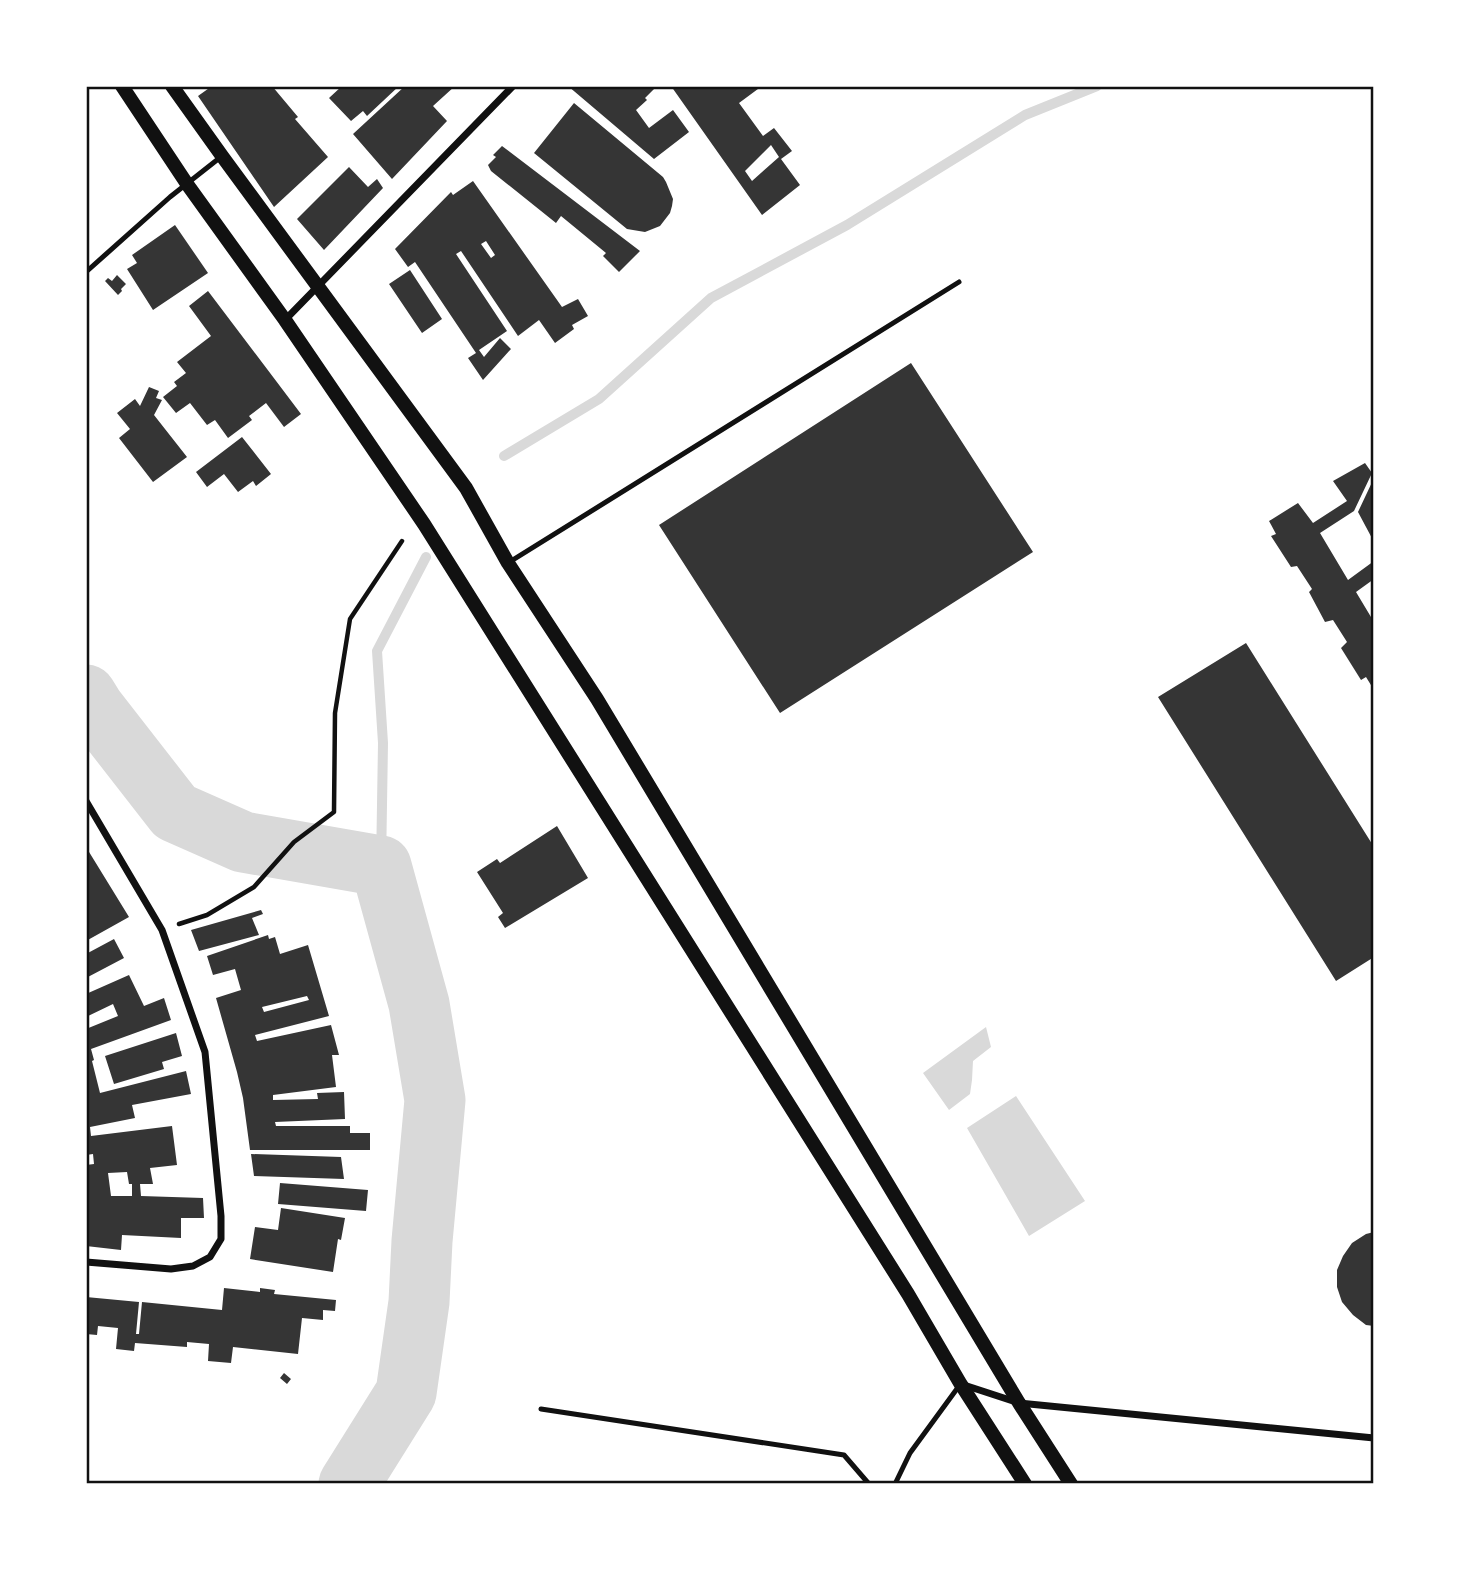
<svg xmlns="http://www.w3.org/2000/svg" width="1460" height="1570" font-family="Commissioner,sans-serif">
	<rect width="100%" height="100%" fill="#fff"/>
	<path fill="#d9d9d9" d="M986,1027L991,1047L973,1061L972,1080L970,1094L949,1110L923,1073Z
		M1016,1096L1085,1201L1029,1236L967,1128Z"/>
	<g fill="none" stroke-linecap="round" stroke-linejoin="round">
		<path stroke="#d9d9d9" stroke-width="10" d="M504,456L599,399L711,298L847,225L1025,115L1097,86
			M381,866L383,743L377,651L426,557"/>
		<path stroke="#d9d9d9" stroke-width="61" d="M86,695L94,708L175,812L243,842L381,866L419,1004L435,1100L422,1241L419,1302L406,1393L349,1484"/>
	</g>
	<path fill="#353535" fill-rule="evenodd" d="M212,86H272L298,117L295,119L328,157L274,207L198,96Z
		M342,86H399L367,116L363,111L351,121L329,98Z
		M405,86H455L433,106L447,121L392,179L353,134Z
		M568,86H657L645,98L647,100L636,110L649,128L673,110L689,132L654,159Z
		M671,86H762L739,103L763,136L774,128L792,151L781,159L800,185L762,215ZM771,145L779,157L752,181L745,171Z
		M574,103L663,177L666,182L673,199L672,206L670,213L660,226L645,232L627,229L534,153Z
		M502,146L640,251L619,272L603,256L606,253L561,216L556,223L491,171L488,165L496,157L493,155Z
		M349,167L368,187L377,179L383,188L324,250L297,219Z
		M473,181L562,307L578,299L588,316L572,325L574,329L555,343L539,320L518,336L461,251L456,254L507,331L479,350L484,357L500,338L511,349L483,380L468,358L476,353L415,262L408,267L395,249L451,192L453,195ZM486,241L495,255L491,258L481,244Z
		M175,225L208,273L153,310L127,269L137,263L132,255Z
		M410,270L442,319L422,333L389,284Z
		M117,275L126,284L121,289L122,291L118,295L105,281L108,278L112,281Z
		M208,291L301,414L284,427L266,403L249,416L252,420L228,438L215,420L207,425L190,403L176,413L163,397L177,386L174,382L186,373L177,362L211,336L189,306Z
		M911,363L1033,552L780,713L659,525Z
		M149,387L159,391L156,398L162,400L154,415L187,457L153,482L119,438L130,429L117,413L135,399L140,406Z
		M242,437L271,474L256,486L253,481L238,492L224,474L207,487L196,472Z
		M1365,463L1372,473L1354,511L1320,533L1348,580L1374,561V579L1356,592L1374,622V690L1366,677L1361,680L1341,648L1347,642L1333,620L1325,622L1309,592L1312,589L1297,566L1291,567L1271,536L1276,534L1269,521L1298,503L1313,523L1347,501L1333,481Z
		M1374,478V542L1358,512Z
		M1246,643L1374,847V957L1336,981L1158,697Z
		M557,826L588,878L505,928L498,917L503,913L477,872L497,859L500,863Z
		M86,847L129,917L86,941Z
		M261,910L263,914L252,918L259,935L199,951L191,930Z
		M268,935L269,939L275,937L280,954L308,945L329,1016L255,1035L257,1041L331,1025L339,1055H332L336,1087L273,1095V1100L318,1099L317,1093L344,1092L345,1119L275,1122L276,1126H350V1133H370V1150H250L243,1098L237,1072L216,998L241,990L235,969L213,975L207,956ZM307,996L309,1000L264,1012L262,1007Z
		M114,939L124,958L86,978V954Z
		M129,975L144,1006L164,998L171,1020L91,1049L94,1060L92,1061L100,1093L186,1071L191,1094L132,1105L135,1118L90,1127L91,1136L172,1126L177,1165L150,1168L153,1184H140L141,1196L203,1198L204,1218H181V1238L122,1235L121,1250L86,1246V1165L94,1164L93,1154L86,1155V1029L118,1016L113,1004L86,1017V994ZM127,1172L129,1184H132V1196H111L108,1173Z
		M176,1033L182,1056L162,1062L164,1069L114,1084L105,1056Z
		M251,1154L341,1157L344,1179L254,1176Z
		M280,1183L368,1190L366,1211L278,1204Z
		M281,1208L345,1218L341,1240L338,1239L333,1272L250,1259L255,1227L278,1230Z
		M1374,1232V1326L1366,1325L1353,1315L1342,1302L1337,1287V1270L1343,1256L1352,1243L1366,1234Z
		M224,1288L260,1292V1288L275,1290L274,1294L336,1300L335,1311L323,1310V1320L302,1318L298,1354L233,1347L231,1363L208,1361L209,1344L187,1342V1347L135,1343L134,1351L116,1349L118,1328L98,1326L97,1335L86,1334V1297L139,1302L136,1334H139L142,1302L222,1310Z
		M284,1373L291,1379L287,1384L280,1378Z"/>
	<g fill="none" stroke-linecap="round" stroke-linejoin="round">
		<path stroke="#111" stroke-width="4.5" d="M179,924L207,915L254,887L294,842L334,812L335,713L350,619L402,541"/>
		<path stroke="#111" stroke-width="5" d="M86,272L170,197L222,156
			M508,563L959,282
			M541,1409L844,1455L869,1484
			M895,1484L910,1453L959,1386"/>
		<path stroke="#111" stroke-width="7" d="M285,320L513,86
			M86,801L162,930L205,1052L221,1216V1239L210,1257L193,1266L171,1269L86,1262
			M964,1385L1019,1403L1374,1438"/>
		<path stroke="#111" stroke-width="14" d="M122,86L187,184L285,320L424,524L908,1294L960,1383L1025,1484
			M172,86L222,156L466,488L508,563L597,699L1019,1403L1071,1484"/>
	</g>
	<rect width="1460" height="1570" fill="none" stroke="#ffffff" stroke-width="175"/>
	<rect x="88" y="88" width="1284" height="1394" fill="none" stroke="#111" stroke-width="2.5"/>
</svg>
